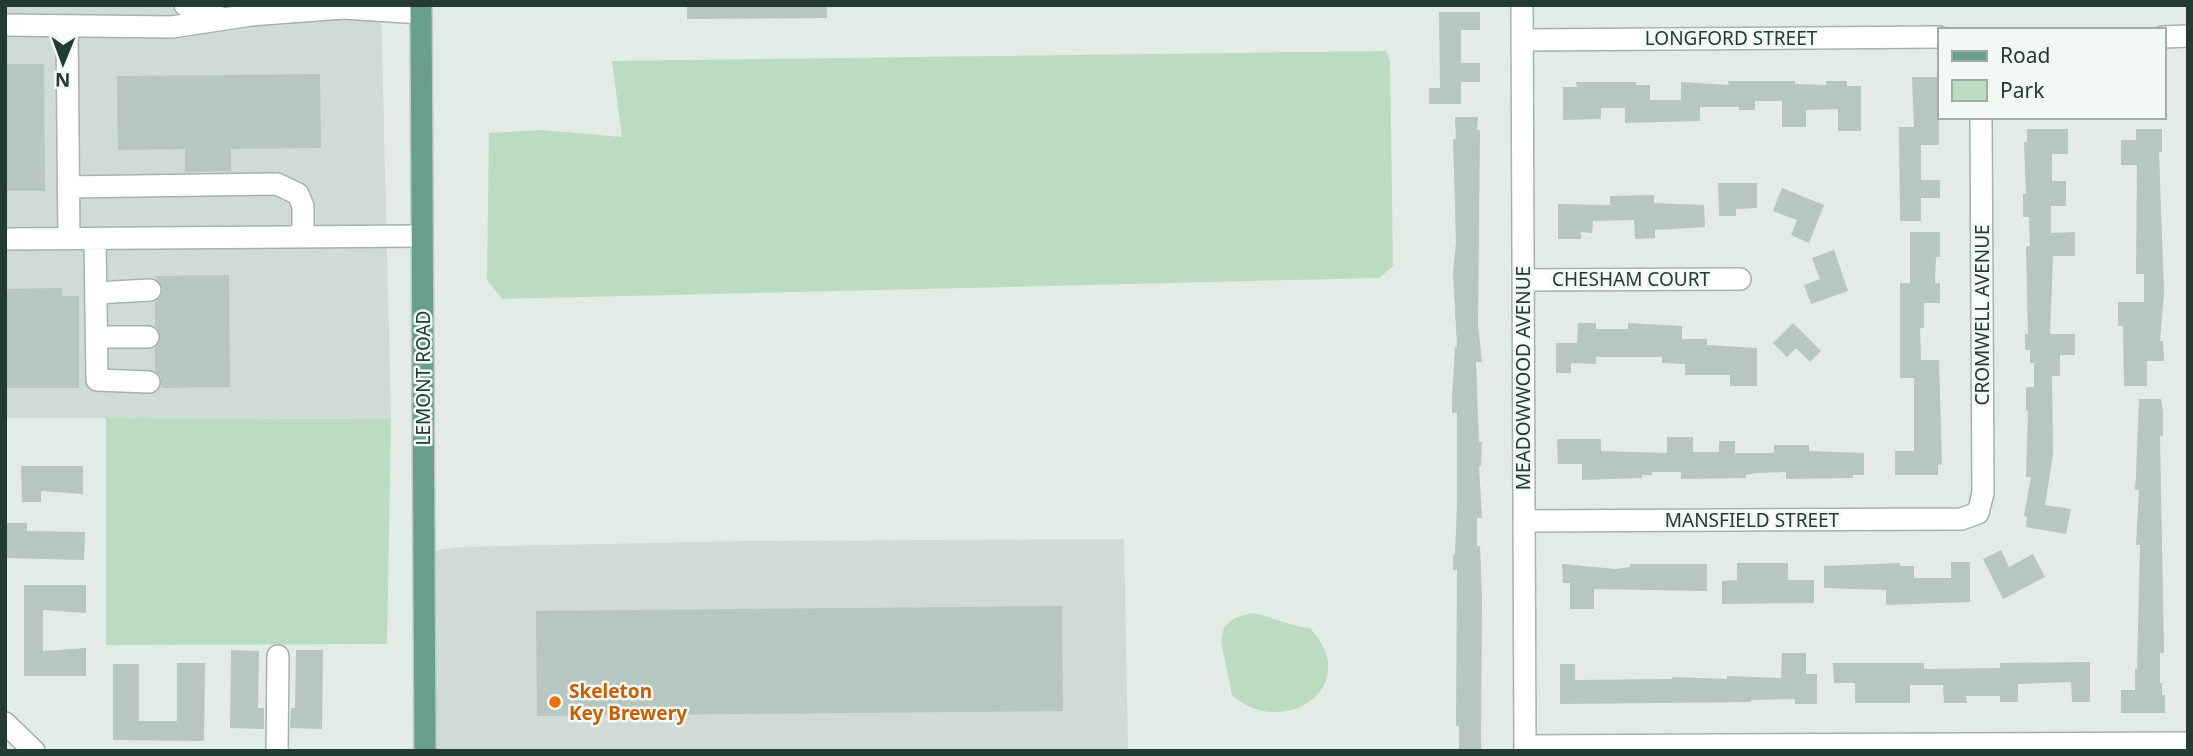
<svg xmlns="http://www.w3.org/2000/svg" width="2193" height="756" font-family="'Noto Sans',sans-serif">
	<rect width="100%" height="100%" fill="#e2ebe6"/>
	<path fill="#d0dbd5" d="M5,5H381L391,419L5,418Z
		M1124,539L1128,751H425L424,552L460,547L748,541Z"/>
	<path fill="#bbdcc1" d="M1386,51L1390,61L1393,266L1379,278L502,299L487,280L489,133L541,130L622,137L612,61Z
		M106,418L391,419L387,644L106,645Z
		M1252,613C1273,617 1289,626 1310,628C1366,689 1280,740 1232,695L1221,642L1224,627L1235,618Z"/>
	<path fill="#b7c6bf" d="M687,5H827V18L687,19Z
		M1439,12H1480V30H1461V63H1480V82H1461V104H1429V88H1440Z
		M5,64H44L45,191H5Z
		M320,74L321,148L231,149V171L185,172V149L118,150L117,76Z
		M1912,77H1939V145H1921V180H1940V198H1921V221H1900L1899,127H1914Z
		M1728,81H1795V84L1826,85V81H1847V86H1861V131H1838V109L1806,110V127H1782V101H1755V110H1739V107H1700V121L1625,123V108H1601V119L1563,120V87H1577L1576,82H1636V85H1650V100H1681V82L1729,85Z
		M1455,117H1478L1477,130H1480L1478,325L1482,362H1476L1479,442H1482L1481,466H1479L1482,518H1477V546H1480L1482,598L1481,751H1459V726H1456L1457,570H1453V555H1455L1457,503V413H1452V398L1455,347H1457L1453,273L1456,243L1453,139H1456Z
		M2027,129H2068V154H2052V181H2066V206H2051V233L2075,232V256H2053L2050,334H2075V355H2060V376H2052L2053,455L2045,505L2071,509L2066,534L2026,527L2027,517L2024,516L2031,477H2026L2028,411H2026V387H2034V363H2030V350H2025V334H2028L2026,247L2030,246L2029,217H2023V194H2026L2024,142H2027Z
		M2136,129H2162V152H2159L2164,293L2160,341H2163L2164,361H2147V386H2124L2123,326H2118V302H2144V274H2136L2137,165H2121V140H2136Z
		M1718,183H1757V208L1736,209V216H1719Z
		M1782,188L1824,205L1809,243L1791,235L1797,220L1773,211Z
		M1654,195V203L1704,205L1705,227L1655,230V238L1635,239L1634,220L1593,221L1592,233L1581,232V239H1558V204L1610,205V196Z
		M1910,232H1940V257H1936L1935,283H1940V303H1924V328H1920L1921,360H1939L1942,464L1938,465V475H1895V451H1914V378H1900V283H1910Z
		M1834,250L1848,291L1811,304L1804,285L1820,279L1812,258Z
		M229,275L230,387L161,388V377L155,371V348L161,336L155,326V302L161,296L163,289L155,276Z
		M62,288V296H79V388H5V289Z
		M1578,323H1596V329H1628V323L1682,326V339H1707V345L1757,348V386H1730V375H1685V364L1662,363V357H1596V364L1571,363V373H1556V343H1577Z
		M1793,323L1821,351L1810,362L1796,348L1787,357L1773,343Z
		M2139,399H2161L2163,412V436H2160L2164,653H2160V683H2162V695H2165V713H2121V690H2135V669H2137L2140,545H2136L2139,490H2135L2136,475Z
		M1667,437H1693V452H1719V441H1735V453H1774V445H1809V451L1864,453V475H1853V478L1786,479V472L1756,473L1746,475V478L1681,479V472H1652V475H1642V478L1582,480V464H1558L1557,439H1601V451L1667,453Z
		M21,466H83V494L41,491V502H22Z
		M7,523H27V531L85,532L84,560L7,558Z
		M2001,550L2009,567L2033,554L2045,577L2003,599L1983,559Z
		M1951,562H1970V602L1886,605V590L1824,588V566L1900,563V566H1914V578H1951Z
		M1737,563H1788V580H1814V603L1722,604V581L1737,580Z
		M1562,564L1616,569L1630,567V564H1707V591L1594,589V609H1570V583H1563Z
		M24,585H86V613L43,610V651L86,648V676H24Z
		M1062,606L1063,711L537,716L536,611Z
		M231,650L259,651L258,708H264V729L230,728Z
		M296,650H323L322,729L290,728L291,708H295Z
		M1782,653H1806V674H1817V704H1795V699L1751,700V702L1560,704V664H1575V680L1672,679V677L1727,679V676L1781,678Z
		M2090,662V702H2072L2071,682L2018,684V702H2000V696H1966L1967,703H1944L1943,685H1910V703H1855V683H1834L1833,663H1924V669L2000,668V663Z
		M177,663H205L204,741L113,740V664H139V721H177Z"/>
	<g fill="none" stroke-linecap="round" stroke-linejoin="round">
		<defs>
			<path id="minor" d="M185,5L221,18
				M1522,5L1525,751
				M5,25L172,27L251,15L343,8L421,13
				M67,26L69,239
				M2163,37L2188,36
				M1522,40L1939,37
				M68,187L277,184L298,194L303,206V237
				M5,239L422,236
				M95,239L97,380L149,382
				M1523,280L1740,279
				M96,293L150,290
				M97,337H148
				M1524,521L1961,519L1978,513L1983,493L1981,117
				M5,723L34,751
				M1525,746L2188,743
				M277,751L278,656"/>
			<path id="major" d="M421,5L425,751"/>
		</defs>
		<use href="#minor" stroke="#a5b3ad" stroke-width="24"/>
		<use href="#major" stroke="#c1c8c6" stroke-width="24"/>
		<use href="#minor" stroke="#fff" stroke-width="21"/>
		<use href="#major" stroke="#689f8c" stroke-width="21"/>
	</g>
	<circle fill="#e8710a" stroke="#f2f8f4" stroke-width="2.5" cx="555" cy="702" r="7"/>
	<g text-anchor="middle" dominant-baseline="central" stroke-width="5" stroke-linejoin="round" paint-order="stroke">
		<g font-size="19" fill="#223b33" stroke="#f2f8f4">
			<text x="1731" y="38">LONGFORD STREET</text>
			<text x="1631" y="279">CHESHAM COURT</text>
			<text transform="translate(1982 315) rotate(-90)">CROMWELL AVENUE</text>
			<text transform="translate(423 378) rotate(-90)">LEMONT ROAD</text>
			<text transform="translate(1523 378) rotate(-90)">MEADOWWOOD AVENUE</text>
			<text x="1752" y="520">MANSFIELD STREET</text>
		</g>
		<g font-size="19" font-weight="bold" fill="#c56008" stroke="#f2f8f4" text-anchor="start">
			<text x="569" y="691">Skeleton<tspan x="569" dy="22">Key Brewery</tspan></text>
		</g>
	</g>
	<rect width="2193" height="756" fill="none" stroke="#223b33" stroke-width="14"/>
	<rect x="1938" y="28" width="228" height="91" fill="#f2f8f4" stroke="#9faca7" stroke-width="2"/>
	<rect x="1952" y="51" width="35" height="10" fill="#689f8c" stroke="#9faca7" stroke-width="2"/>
	<text x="2000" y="63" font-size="21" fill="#223b33">Road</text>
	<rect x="1952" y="80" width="35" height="21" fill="#bbdcc1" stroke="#9faca7" stroke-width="2"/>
	<text x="2000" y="98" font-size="21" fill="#223b33">Park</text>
	<g transform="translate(63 63) rotate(181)" stroke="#f2f8f4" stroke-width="5" paint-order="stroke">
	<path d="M0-5L12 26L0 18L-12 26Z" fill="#223b33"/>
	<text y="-10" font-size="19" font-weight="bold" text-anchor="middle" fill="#223b33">N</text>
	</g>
</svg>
